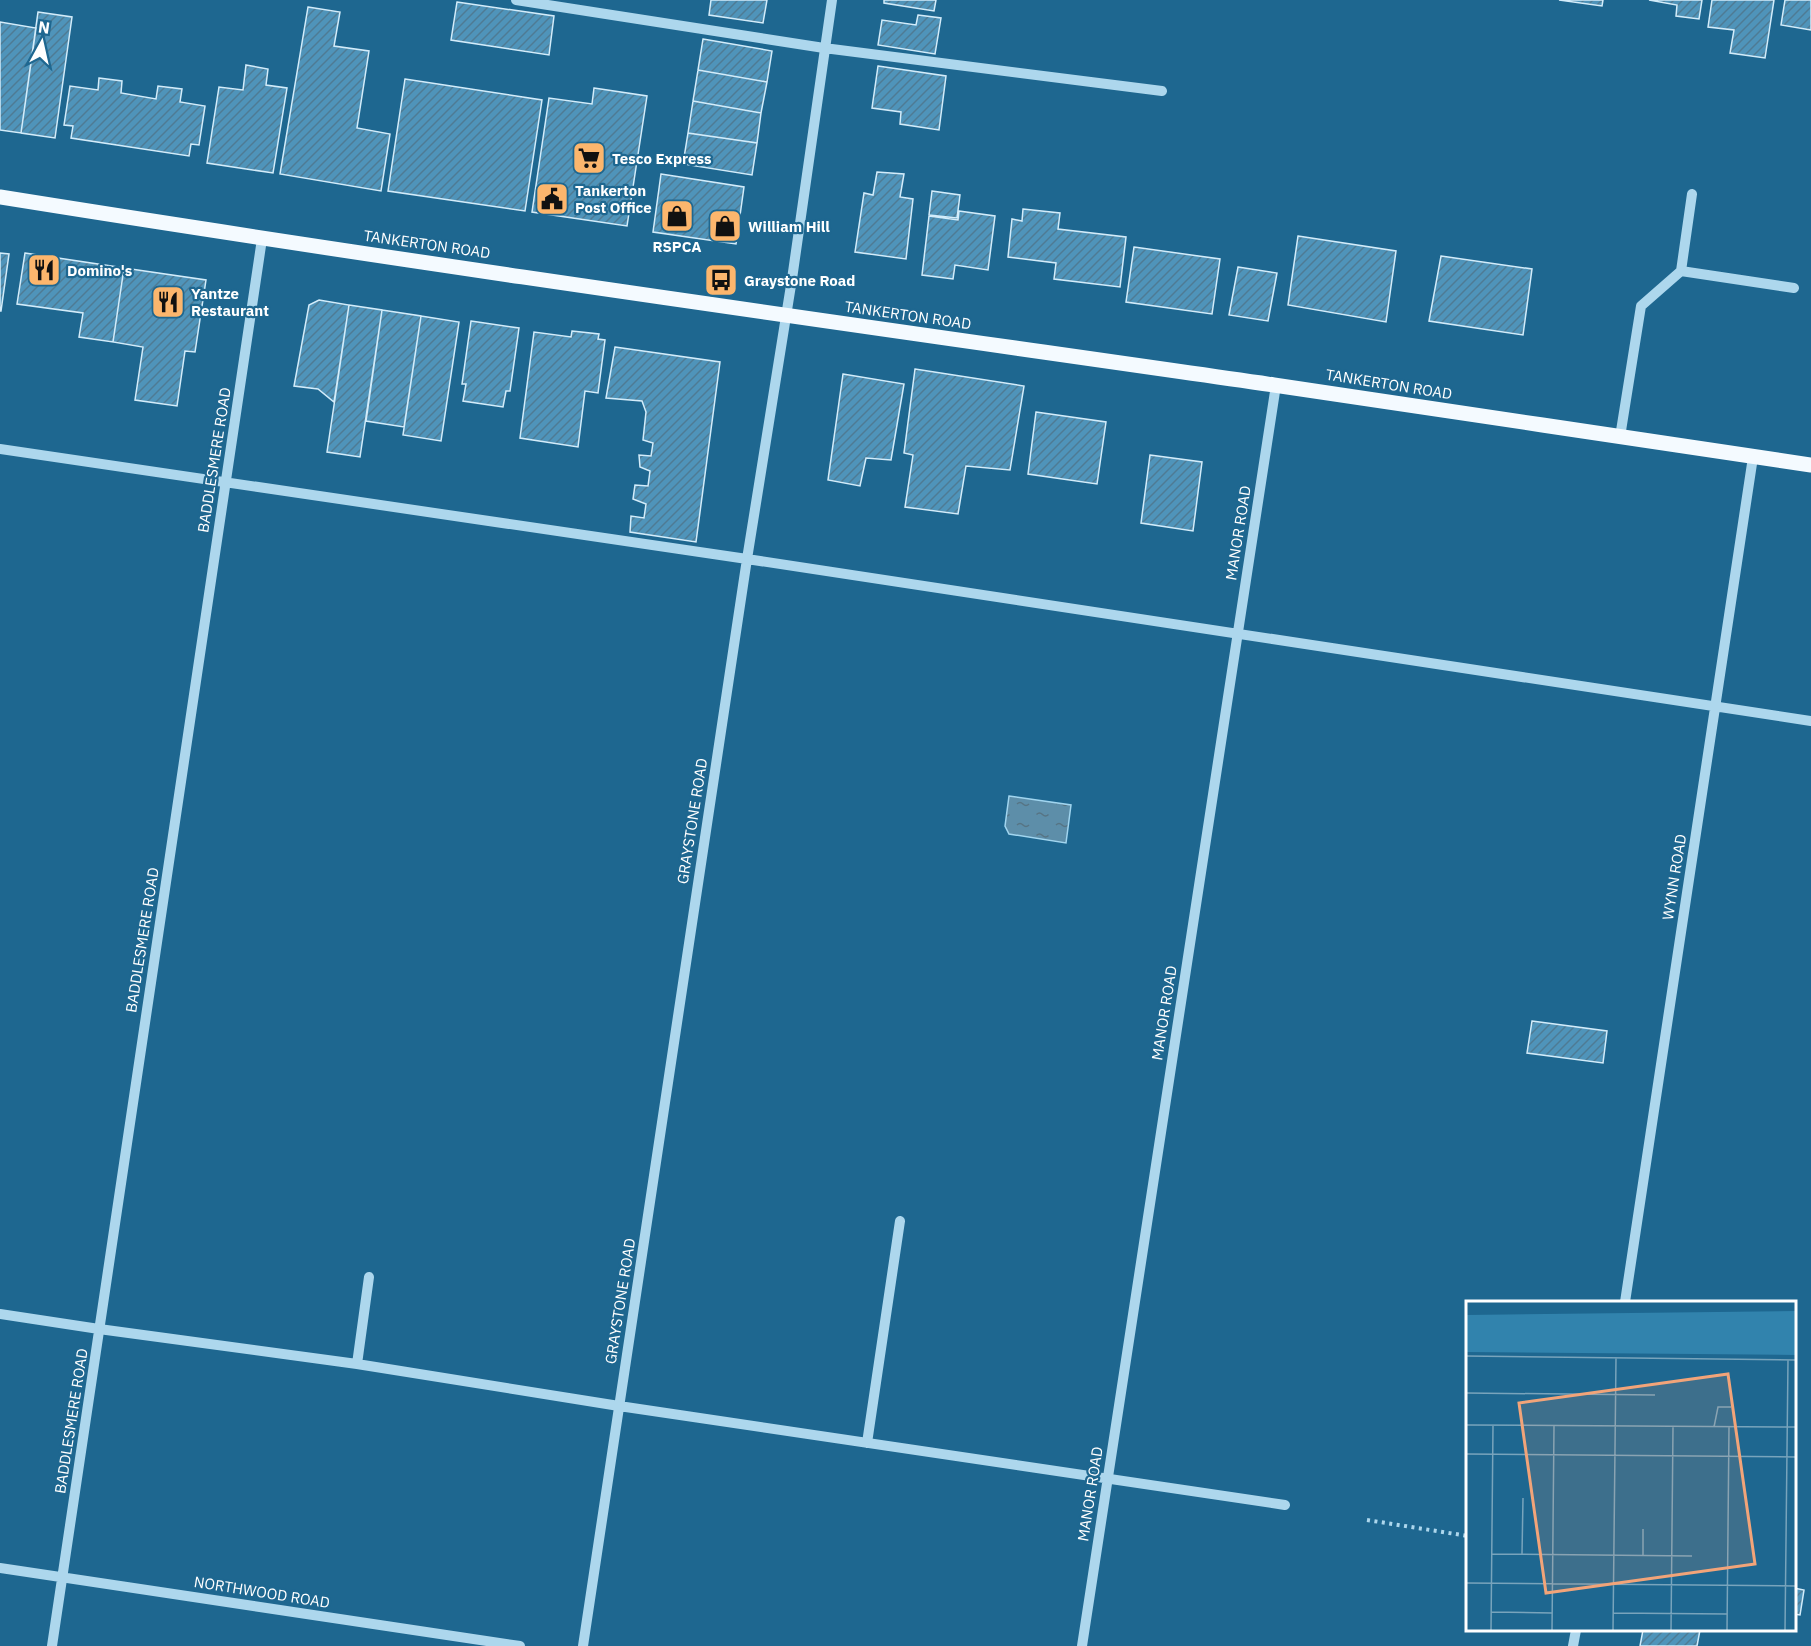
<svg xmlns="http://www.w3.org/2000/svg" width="1811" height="1646" font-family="'IBM Plex Sans',sans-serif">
	<defs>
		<pattern id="water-ripples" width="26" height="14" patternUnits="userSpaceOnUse" patternTransform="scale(1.5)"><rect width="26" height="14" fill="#5d8ea9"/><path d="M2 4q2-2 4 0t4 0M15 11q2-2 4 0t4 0" fill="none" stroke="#567484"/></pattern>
		<pattern id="building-hatch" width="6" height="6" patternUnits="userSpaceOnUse" patternTransform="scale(1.5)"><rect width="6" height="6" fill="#4f94ba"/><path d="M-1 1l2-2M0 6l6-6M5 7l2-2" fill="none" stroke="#4e7b94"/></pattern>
	</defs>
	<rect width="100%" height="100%" fill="#1e6790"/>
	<path fill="url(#water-ripples)" stroke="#a1d5ef" stroke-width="1.5" d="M1009,796L1071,805L1066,843L1009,834L1005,826Z"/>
	<path fill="url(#building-hatch)" stroke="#d3ecfa" stroke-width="1.5" d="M711,0H767L763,23L709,15Z
		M884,0H936L934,11L884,3Z
		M1559,0H1603L1602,6Z
		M1649,0H1702L1699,19L1676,16L1677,5Z
		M1712,0H1774L1765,58L1730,53L1734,30L1708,27Z
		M1785,0H1811V30L1781,25Z
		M457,2L554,16L549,55L451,40Z
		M308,7L340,12L334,46L369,51L357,128L390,134L381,191L280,174Z
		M38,12L72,17L55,138L21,133Z
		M918,15L941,18L935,54L878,45L882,20L916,25Z
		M0,22L36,28L21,133L0,130Z
		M703,39L772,51L767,82L698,70Z
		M246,65L268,69L266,85L287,88L273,173L207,163L219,87L243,90Z
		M878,66L946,76L939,130L900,124L901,112L872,108Z
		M698,70L767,82L761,113L693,101Z
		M99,78L122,81L121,93L156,99L158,86L182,89L180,102L205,106L199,145L191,144L189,156L71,138L73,126L64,125L70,86L98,90Z
		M405,79L542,100L525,211L388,191Z
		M594,88L647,96L627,226L532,212L549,98L592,104Z
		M693,101L761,113L757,143L688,133Z
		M688,133L757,143L752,175L683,164Z
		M877,172L904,174L900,197L913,199L906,259L855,252L864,193L873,195Z
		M661,174L744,187L736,244L653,232Z
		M932,191L960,195L957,218L929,215Z
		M1023,209L1060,213L1058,229L1126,237L1120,287L1054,279L1056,263L1008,257L1012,219L1022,221Z
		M959,211L995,216L988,270L955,265L953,279L922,275L929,216L958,220Z
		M1298,236L1396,251L1386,322L1288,305Z
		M1134,247L1220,259L1212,314L1126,302Z
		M0,253L9,254L1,311H0Z
		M25,253L124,268L113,342L79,337L83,313L17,304Z
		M1441,256L1532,269L1523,335L1429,321Z
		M1238,267L1277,273L1268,321L1229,315Z
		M124,268L206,280L195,352L185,351L177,406L135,400L143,347L113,342Z
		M319,300L349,305L334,402L318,389L294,386L309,305Z
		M349,305L382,310L360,457L327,452Z
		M382,310L421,316L404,427L366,421Z
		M421,316L459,322L441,441L403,435Z
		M471,321L519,328L510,391H506L503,407L463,401L466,384H462Z
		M572,331L599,334L598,339L605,340L598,393L585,391L578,447L520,438L534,332L571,337Z
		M615,347L720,362L696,542L630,532L631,516L644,518L646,504L633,499L635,485L648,486L650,471L640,467L639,455L651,456L653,443L643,440L646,412L642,401L606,398Z
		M915,369L1024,386L1010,470L966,466L958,514L905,507L913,455L904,453Z
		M843,374L904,384L891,460L866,458L860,486L828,480Z
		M1036,412L1106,422L1097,484L1028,474Z
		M1150,455L1202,462L1193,531L1141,523Z
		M1532,1021L1607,1031L1603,1063L1527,1053Z
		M1794,1588L1804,1590L1800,1615L1794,1614Z
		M1643,1630H1700L1697,1646H1640Z"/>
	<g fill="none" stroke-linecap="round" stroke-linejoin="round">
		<path stroke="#add7ed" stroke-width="4" stroke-dasharray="3 4.5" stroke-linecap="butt" d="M1367,1520L1468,1536"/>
		<path stroke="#add7ed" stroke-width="10" d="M516,0L824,48L1162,91
			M1681,271L1692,194
			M1620,437L1641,306L1681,271L1794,288
			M0,449L747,559L1811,721
			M1625,1302L1753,457
			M0,1314L99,1329L357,1364L619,1406L1285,1505
			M357,1364L369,1277
			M867,1443L900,1221
			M0,1568L520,1646
			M52,1646L262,239
			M583,1646L747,559L792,279L832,0
			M1082,1646L1276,385
			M1573,1646L1576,1630"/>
		<path stroke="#f4faff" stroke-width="15" d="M0,197C424,265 849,324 1274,385C1453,411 1632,439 1811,465"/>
	</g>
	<defs>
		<symbol id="supermarket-square" viewBox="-11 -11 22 22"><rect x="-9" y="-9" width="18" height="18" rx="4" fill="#fcb66d" stroke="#1e6790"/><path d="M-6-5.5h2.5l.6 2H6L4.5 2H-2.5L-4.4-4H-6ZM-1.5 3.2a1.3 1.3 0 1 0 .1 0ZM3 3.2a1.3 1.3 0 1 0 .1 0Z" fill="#111"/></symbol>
		<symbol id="civic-square" viewBox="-11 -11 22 22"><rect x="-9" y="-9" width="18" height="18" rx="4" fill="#fcb66d" stroke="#1e6790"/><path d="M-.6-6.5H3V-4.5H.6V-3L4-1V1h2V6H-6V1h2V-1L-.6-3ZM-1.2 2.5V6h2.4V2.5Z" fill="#111"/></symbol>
		<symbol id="shop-square" viewBox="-11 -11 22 22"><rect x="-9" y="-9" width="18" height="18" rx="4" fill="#fcb66d" stroke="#1e6790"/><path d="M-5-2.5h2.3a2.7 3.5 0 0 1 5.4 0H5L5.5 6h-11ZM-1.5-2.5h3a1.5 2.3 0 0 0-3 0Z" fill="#111"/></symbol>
		<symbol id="restaurant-square" viewBox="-11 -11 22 22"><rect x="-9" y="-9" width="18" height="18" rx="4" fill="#fcb66d" stroke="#1e6790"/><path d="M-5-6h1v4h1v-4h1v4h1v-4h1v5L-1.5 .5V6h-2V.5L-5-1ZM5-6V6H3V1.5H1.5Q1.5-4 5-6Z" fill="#111"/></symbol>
		<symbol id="bus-square" viewBox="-11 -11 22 22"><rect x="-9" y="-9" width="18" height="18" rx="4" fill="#fcb66d" stroke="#1e6790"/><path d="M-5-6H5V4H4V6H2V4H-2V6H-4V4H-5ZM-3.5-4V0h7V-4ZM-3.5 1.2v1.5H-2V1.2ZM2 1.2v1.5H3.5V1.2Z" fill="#111"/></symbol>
	</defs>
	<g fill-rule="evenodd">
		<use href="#supermarket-square" x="570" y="139" width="38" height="38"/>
		<use href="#civic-square" x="533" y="180" width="38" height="38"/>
		<use href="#shop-square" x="658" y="197" width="38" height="38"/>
		<use href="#shop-square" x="706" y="207" width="38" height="38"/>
		<use href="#restaurant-square" x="25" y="251" width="38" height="38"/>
		<use href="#bus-square" x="702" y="261" width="38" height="38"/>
		<use href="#restaurant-square" x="149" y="283" width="38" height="38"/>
	</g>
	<g text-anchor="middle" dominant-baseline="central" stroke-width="4.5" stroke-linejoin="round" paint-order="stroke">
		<g font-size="15" font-weight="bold" fill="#fff" stroke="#1e6790" text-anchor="start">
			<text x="612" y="158">Tesco Express</text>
			<text x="575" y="190">Tankerton<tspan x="575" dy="17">Post Office</tspan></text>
			<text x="748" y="226">William Hill</text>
			<text x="677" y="246" text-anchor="middle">RSPCA</text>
			<text x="67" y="270">Domino's</text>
			<text x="744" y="280">Graystone Road</text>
			<text x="191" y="293">Yantze<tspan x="191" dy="17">Restaurant</tspan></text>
		</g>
		<g font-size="15" fill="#fff" stroke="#1e6790">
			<text transform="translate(427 244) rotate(8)">TANKERTON ROAD</text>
			<text transform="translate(908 315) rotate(8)">TANKERTON ROAD</text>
			<text transform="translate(1389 384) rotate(9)">TANKERTON ROAD</text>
			<text transform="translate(214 460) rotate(-81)">BADDLESMERE ROAD</text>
			<text transform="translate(1238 533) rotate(-81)">MANOR ROAD</text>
			<text transform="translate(692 821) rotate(-81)">GRAYSTONE ROAD</text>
			<text transform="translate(1674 877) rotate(-81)">WYNN ROAD</text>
			<text transform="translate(142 940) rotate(-81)">BADDLESMERE ROAD</text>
			<text transform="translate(1164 1013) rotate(-81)">MANOR ROAD</text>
			<text transform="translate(620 1301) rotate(-81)">GRAYSTONE ROAD</text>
			<text transform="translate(71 1421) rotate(-81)">BADDLESMERE ROAD</text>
			<text transform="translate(1090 1494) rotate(-81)">MANOR ROAD</text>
			<text transform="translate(262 1592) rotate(9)">NORTHWOOD ROAD</text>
		</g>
	</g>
	<g transform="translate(1466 1301)">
		<rect width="330" height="330" fill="#1e6790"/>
		<path d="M330,10V54L0,51V14Z" fill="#3183ad"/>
		<path fill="none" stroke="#78a4bc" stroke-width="1.5" d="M0,55L330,59M0,92L189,94M0,124L330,126M248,126L252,106H265M0,153L330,156M26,253L226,255M56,253L57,197M177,254V228M0,282L330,285M25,311L86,312M147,312L261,313M25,330L27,124M86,330L88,125M147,330L150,57M205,330L207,126M261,330L263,126M319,330L322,59"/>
		<path fill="#f2a479" fill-opacity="0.15" stroke="#f2a479" stroke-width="3" d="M262,73L289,263L80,292L53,102Z"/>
		<rect width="330" height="330" fill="none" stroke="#fff" stroke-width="3"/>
	</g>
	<g transform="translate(42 42) rotate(8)" stroke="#1e6790" stroke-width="4.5" paint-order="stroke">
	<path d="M0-4.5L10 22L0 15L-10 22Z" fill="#ffffff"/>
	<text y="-9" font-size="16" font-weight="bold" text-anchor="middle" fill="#ffffff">N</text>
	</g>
</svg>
